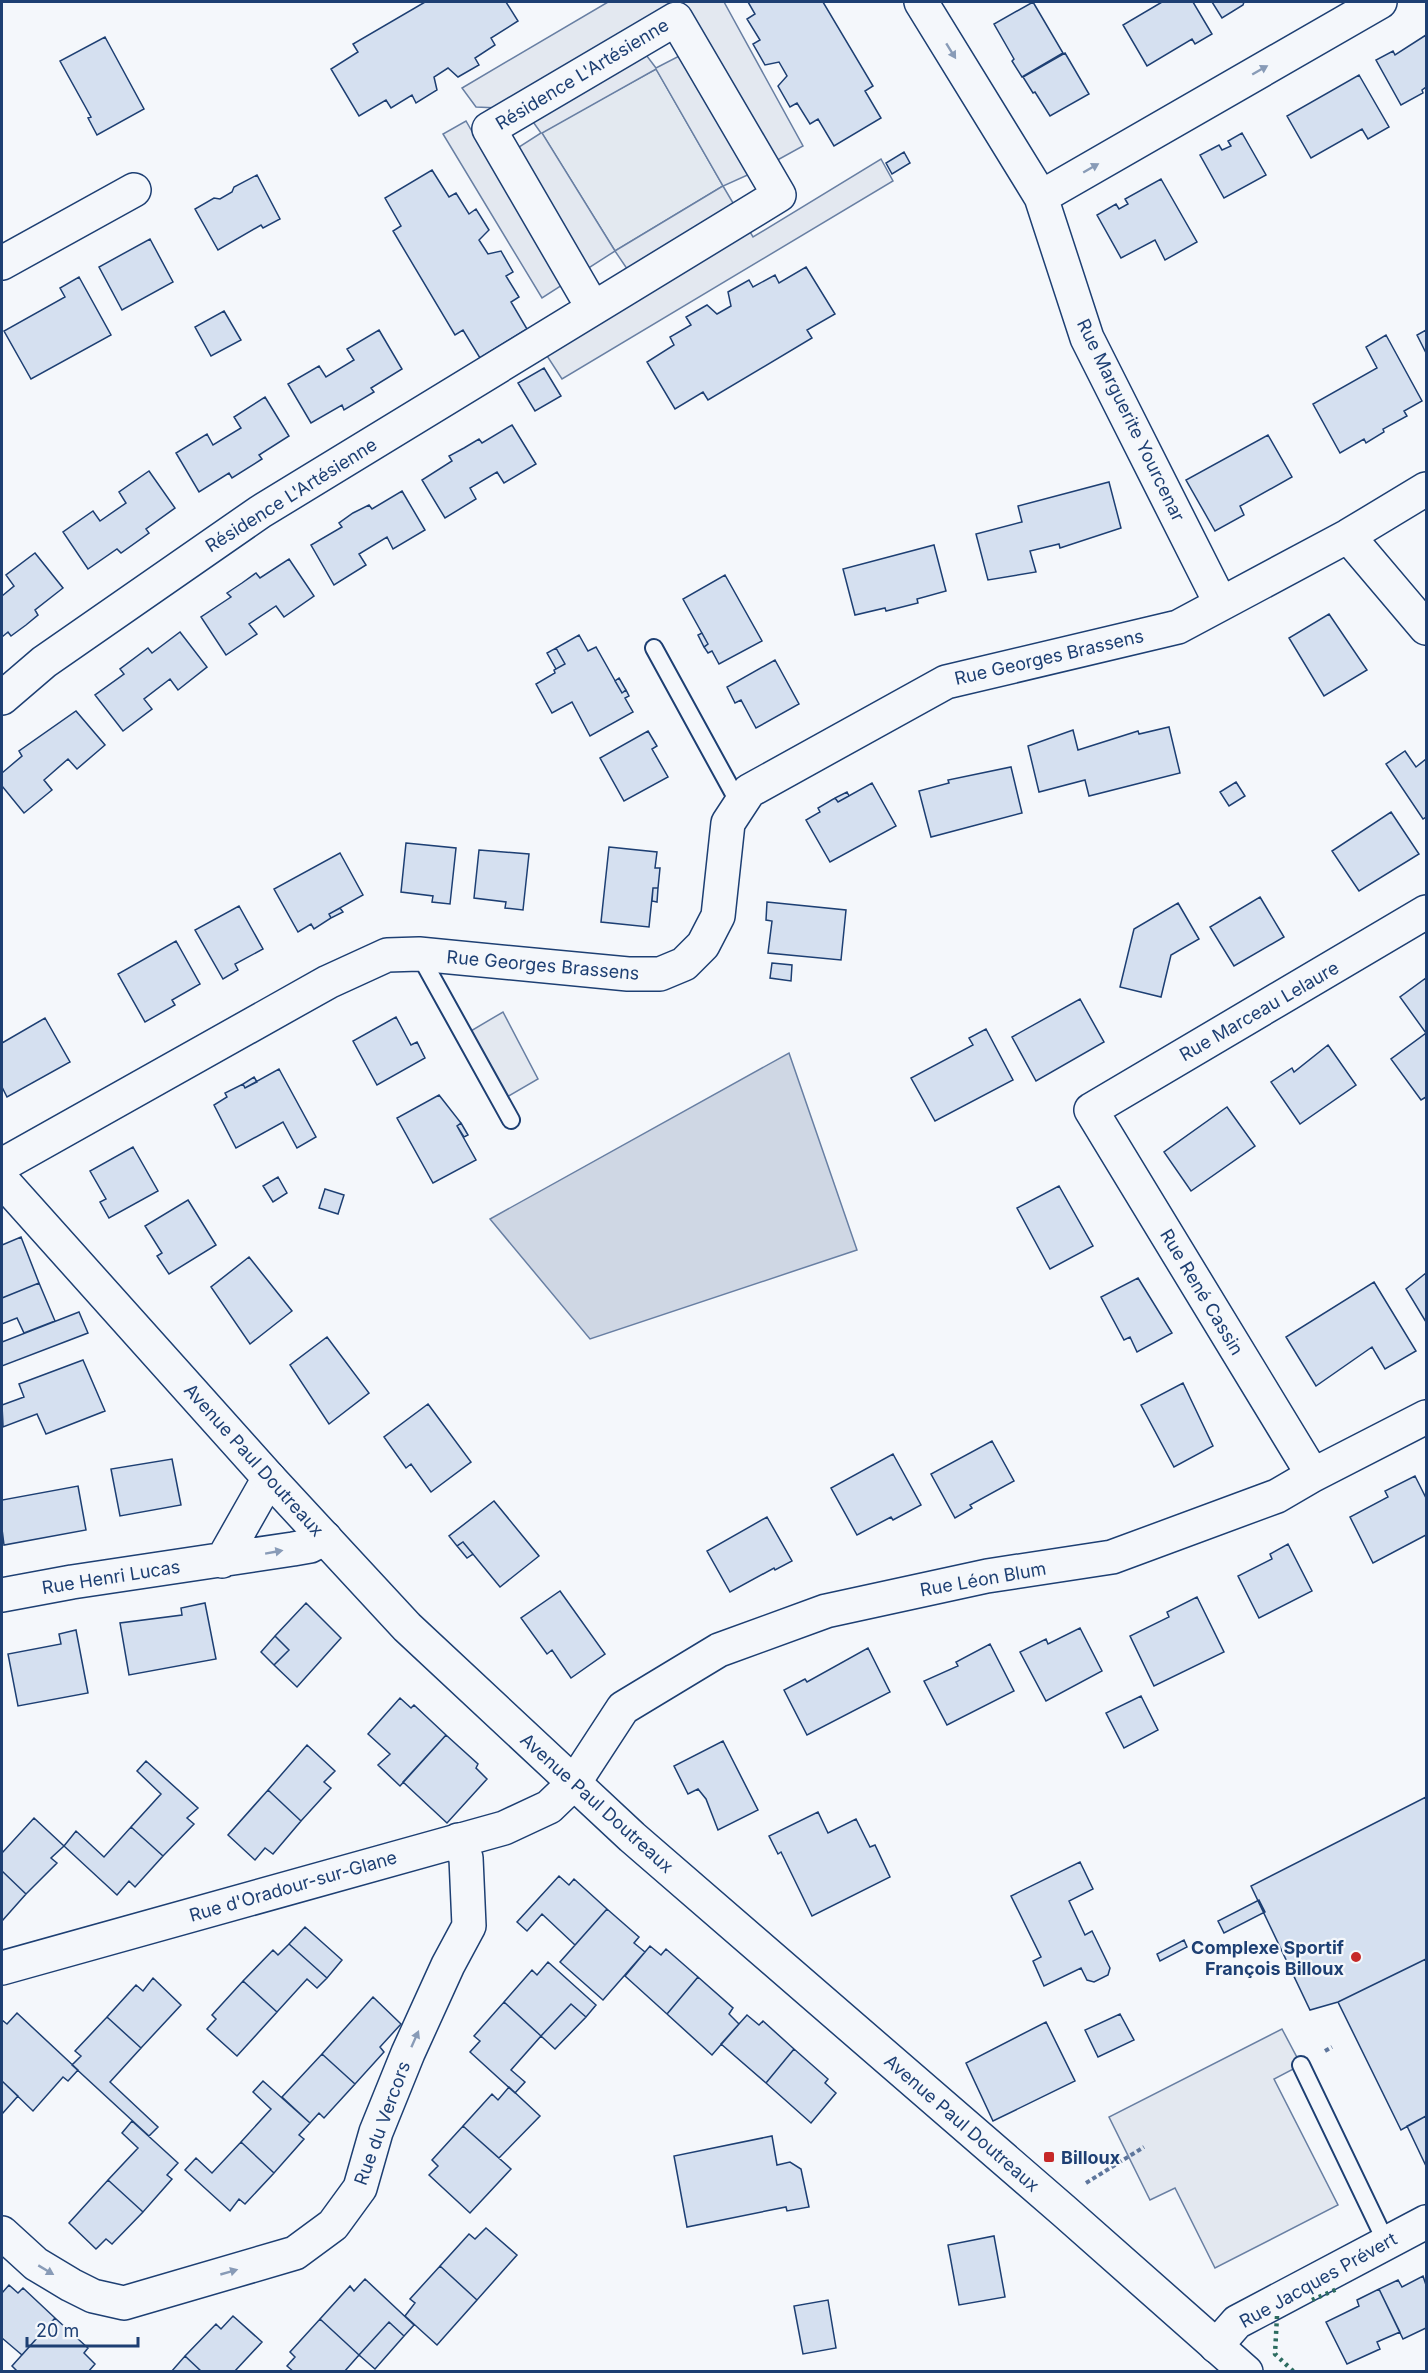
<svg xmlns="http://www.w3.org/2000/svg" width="1428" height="2373" font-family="Inter,sans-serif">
	<rect width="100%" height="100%" fill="#f4f7fb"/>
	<path fill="#e3e9f0" stroke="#687fa3" stroke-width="1.5" d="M656,69L723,186L615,251L541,132Z"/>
	<path fill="#e3e8f0" stroke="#687fa3" stroke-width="1.5" fill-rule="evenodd" d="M608,2H668L676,18L680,2H724L803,146L763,168L723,186L753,237L881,159L893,181L562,379L538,342L636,282L615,251L542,298L443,134L466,121L491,165L541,133L524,109L476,107L462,88ZM676,19L693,49L656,68L637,43ZM656,69L723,186L615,251L542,133Z
		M503,1012L538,1079L500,1101L464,1035Z
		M1282,2029L1301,2065L1274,2079L1338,2205L1215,2268L1175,2188L1150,2200L1109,2117Z"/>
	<path fill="#cfd7e4" stroke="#687fa3" stroke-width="1.5" d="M789,1053L857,1250L590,1339L490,1219Z"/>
	<path fill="#d5e0f0" stroke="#1d3f73" stroke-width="1.5" d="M425,2H506L518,21L491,38L495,45L475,58L479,65L458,77L448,68L434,77L437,90L416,103L412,95L391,108L386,100L359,116L331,69L358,52L353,44Z
		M748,2H823L873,86L865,91L881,118L834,146L818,119L810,124L797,103L790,107L778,86L787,76L779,62L765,65L753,44L760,40L747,19L755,14Z
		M1033,2L1063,53L1022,77L1012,61L1014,59L994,24Z
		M1162,2H1193L1212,34L1195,44L1192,39L1147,66L1123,25Z
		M1212,2H1244L1243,5L1222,18Z
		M1426,35V87L1422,90L1423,93L1401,105L1376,60L1393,51L1395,55Z
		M105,37L144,109L97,135L88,118L91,117L60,61Z
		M1065,53L1089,94L1050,116L1035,92L1033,93L1023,77Z
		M1359,75L1389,127L1368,139L1362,129L1311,158L1287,116Z
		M1242,133L1266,175L1224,198L1200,155L1219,145L1222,150L1231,146L1228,141Z
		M904,152L910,163L892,174L886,163Z
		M432,170L449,197L456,193L469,214L476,209L489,230L479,240L488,254L501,251L513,272L506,276L519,297L511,302L527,329L480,358L463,330L455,335L393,231L401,226L385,198Z
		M257,175L280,219L263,228L261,225L218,250L195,209L214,198L220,199L232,192L234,187Z
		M1161,179L1197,242L1165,260L1155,240L1121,258L1097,215L1116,204L1119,209L1128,204L1125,199Z
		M150,239L173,282L122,310L99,267Z
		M806,267L835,314L807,330L812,338L708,400L703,392L675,409L647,362L674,345L670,337L691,325L686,317L707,305L717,314L731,306L728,292L749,280L753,287L775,275L779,283Z
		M79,277L111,335L31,379L4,331L65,297L60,288Z
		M224,311L241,340L211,356L195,327Z
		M379,330L402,369L371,388L374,392L344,410L342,405L311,423L288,384L319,366L326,377L354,360L347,349Z
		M1426,330V353L1417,335Z
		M1386,335L1422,401L1404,411L1407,416L1383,429L1384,432L1366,443L1364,439L1340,453L1313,404L1377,368L1366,347Z
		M544,368L561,396L535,411L518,383Z
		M265,397L289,436L259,455L262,459L232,478L229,473L199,492L176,453L207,434L213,445L241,428L234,417Z
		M512,425L536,464L504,483L497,472L470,488L476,499L445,518L422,480L452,461L449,456L464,448L479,439L482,443Z
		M1268,435L1292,477L1240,506L1244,515L1215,531L1186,480Z
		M149,471L175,508L146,529L149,533L121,553L117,549L88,569L63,532L93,511L100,521L126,503L119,492Z
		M1109,482L1121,528L1060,548L1059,544L1030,551L1036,572L988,580L976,534L1022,522L1018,506Z
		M402,491L425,530L393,549L387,537L359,554L366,565L334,585L311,545L342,527L339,523L353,513L369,505L372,509Z
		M934,545L946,591L917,599L918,603L886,611L885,608L855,615L843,569Z
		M35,553L63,588L35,610L38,615L26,625L11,636L8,632L2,637V596L14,586L6,575Z
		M289,559L314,596L284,617L276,606L249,624L257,634L226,655L201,617L231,597L227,593L242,583L256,573L260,578Z
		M725,575L762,641L719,664L712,651L708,653L704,647L708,644L683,599Z
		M1329,614L1367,670L1324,696L1289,638Z
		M180,632L207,667L178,690L170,679L144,699L152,709L123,731L95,695L124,674L120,669L148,648L152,653Z
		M702,633L708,644L704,647L698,635Z
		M579,635L588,651L596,647L622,693L626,690L629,696L625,698L633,712L590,736L572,702L552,713L536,684L555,673L554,670L565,664L556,648Z
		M556,648L565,664L556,669L547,653Z
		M775,660L799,704L756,728L741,700L735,703L727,687Z
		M619,678L626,690L622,693L615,681Z
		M76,711L105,745L77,769L68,759L44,780L52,790L24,813L2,786V773L22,756L19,751Z
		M1169,727L1180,773L1089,796L1085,780L1039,792L1028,746L1073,730L1078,750L1138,731L1139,734Z
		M648,731L657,746L652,749L668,777L624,801L600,758Z
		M1405,751L1416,767L1426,759V817L1423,819L1386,764Z
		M1011,767L1022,813L931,837L919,791L949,783L948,780Z
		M1236,782L1245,796L1229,806L1220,792Z
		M872,783L896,826L830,862L806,820L820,812L818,808L835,798L838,802Z
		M847,792L849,796L838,802L835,798Z
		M1391,812L1419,854L1359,891L1332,851Z
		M406,843L456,848L450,904L432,902L433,896L401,892Z
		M609,847L657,852L655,868H660L658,888H653L649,927L601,922Z
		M479,850L529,854L523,910L505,908L506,902L474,898Z
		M340,853L363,895L329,914L331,918L314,929L311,924L298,932L274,889Z
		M653,888H658L657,902L652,901Z
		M1260,897L1284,937L1234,966L1210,927Z
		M767,902L846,910L841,960L768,953L772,921L766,920Z
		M1178,903L1199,939L1171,955L1161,997L1120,987L1134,929Z
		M239,906L263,949L235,964L238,970L223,979L195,930Z
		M340,908L343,912L331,918L329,914Z
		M176,941L200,984L172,1000L175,1005L145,1022L118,974Z
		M772,963L792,965L791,981L770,978Z
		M1426,978V1097L1421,1100L1391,1059L1426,1033L1400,997Z
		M1080,999L1104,1042L1036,1081L1012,1037Z
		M396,1017L411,1045L417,1042L425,1058L377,1085L353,1041Z
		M45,1018L70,1062L7,1097L2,1087V1043Z
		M986,1029L1013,1080L935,1121L911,1078L973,1045L969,1038Z
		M1328,1045L1356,1085L1300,1124L1271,1082L1292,1068L1294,1072Z
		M279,1069L316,1137L297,1148L283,1122L236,1148L214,1105L227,1097L225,1093L243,1084L245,1088Z
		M254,1077L257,1082L245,1088L243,1084Z
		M439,1095L461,1123L457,1126L476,1160L433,1183L397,1118Z
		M1227,1107L1255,1146L1191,1191L1164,1152Z
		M461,1123L468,1135L464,1137L457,1126Z
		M133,1147L158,1191L109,1218L100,1202L106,1199L90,1171Z
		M278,1177L287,1193L273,1202L263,1186Z
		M1059,1186L1093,1246L1050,1269L1017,1208Z
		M325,1189L344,1195L338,1214L319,1208Z
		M188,1200L216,1245L169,1274L157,1256L162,1253L145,1226Z
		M21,1237L39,1283L2,1298V1245Z
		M249,1257L292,1311L250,1344L211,1287Z
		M1426,1273V1322L1406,1289Z
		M1138,1278L1172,1333L1137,1352L1130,1337L1124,1340L1101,1297Z
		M1374,1282L1416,1351L1385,1369L1372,1347L1316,1386L1286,1337Z
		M39,1283L55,1321L24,1333L17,1318L2,1324V1298Z
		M79,1312L88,1333L2,1366V1342Z
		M327,1337L369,1393L329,1424L290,1365Z
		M83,1360L105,1411L46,1434L37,1414L3,1427L2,1405L24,1397L19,1384Z
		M1183,1383L1213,1446L1174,1467L1141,1405Z
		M428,1404L471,1462L431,1492L411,1464L406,1468L384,1437Z
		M992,1441L1014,1481L970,1505L972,1508L955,1518L931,1474Z
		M893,1454L921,1505L893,1520L891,1517L857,1535L831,1488Z
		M172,1459L181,1505L120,1516L111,1469Z
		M1415,1476L1426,1498V1535L1373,1563L1350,1517L1388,1497L1385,1491Z
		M78,1486L86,1530L4,1545L2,1529V1500Z
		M494,1501L539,1556L500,1587L463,1542L457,1546L449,1536Z
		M767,1517L792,1561L775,1570L774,1568L730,1592L707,1551Z
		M463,1542L473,1554L467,1558L457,1546Z
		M1288,1544L1312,1591L1259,1618L1238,1576L1272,1559L1270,1554Z
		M560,1591L605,1654L571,1678L552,1650L547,1654L521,1618Z
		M1197,1597L1224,1652L1154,1686L1130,1636L1169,1617L1167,1612Z
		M205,1603L216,1659L129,1675L120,1623L182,1615L181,1608Z
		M306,1603L341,1638L297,1687L274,1665L289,1650L275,1636Z
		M1080,1628L1102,1671L1046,1701L1020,1652L1046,1639L1048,1644Z
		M76,1630L88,1693L18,1706L8,1654L61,1644L59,1634Z
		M275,1636L289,1650L274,1665L261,1652Z
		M990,1644L1014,1691L947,1725L924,1681L958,1666L956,1662Z
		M868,1648L890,1692L807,1735L784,1690L805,1679L807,1682Z
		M1141,1696L1158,1730L1124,1748L1106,1713Z
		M400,1698L411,1708L414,1705L446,1735L400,1786L378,1765L390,1754L368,1734Z
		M446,1735L478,1764L476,1768L487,1779L447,1823L403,1782Z
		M723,1741L758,1810L718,1830L706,1799L698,1789L688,1794L674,1766Z
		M307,1745L335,1771L324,1782L331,1788L301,1821L268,1790Z
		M146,1761L198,1808L187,1818L194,1824L163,1856L131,1827L161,1794L137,1771Z
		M268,1790L301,1821L273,1854L265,1848L255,1860L228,1835Z
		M1426,1797V1959L1338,2002L1310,2010L1251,1886Z
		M818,1812L828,1833L856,1819L870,1847L875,1845L890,1877L812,1916L781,1852L778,1854L769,1836Z
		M34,1818L64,1846L51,1858L57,1863L26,1894L2,1871V1853Z
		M131,1827L163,1856L135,1887L129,1881L117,1895L64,1846L76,1831L104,1857Z
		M1080,1862L1093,1889L1069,1901L1085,1935L1092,1931L1110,1968L1108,1975L1094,1982L1087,1980L1081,1968L1044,1986L1033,1961L1041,1957L1011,1896Z
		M2,1871L26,1894L2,1921Z
		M559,1876L569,1885L574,1879L607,1909L575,1945L542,1914L527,1931L517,1922Z
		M1259,1900L1265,1912L1224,1933L1218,1921Z
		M607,1909L639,1937L634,1943L645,1952L603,2000L560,1962Z
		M305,1927L342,1960L327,1978L289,1944Z
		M1184,1940L1187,1947L1160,1961L1157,1954Z
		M289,1944L327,1978L317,1988L307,1979L277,2012L243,1981L273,1950L278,1955Z
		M650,1946L661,1955L666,1949L698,1977L667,2014L625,1976Z
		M1426,1959V2116L1401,2130L1338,2002Z
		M548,1962L596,2005L586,2017L571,2004L541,2036L504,2002L532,1970L537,1975Z
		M698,1977L733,2008L729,2014L739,2024L712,2055L667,2014Z
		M153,1978L181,2005L141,2048L107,2017L136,1985L143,1991Z
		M243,1981L277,2012L237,2056L207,2029L216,2019L212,2015Z
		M373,1997L401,2024L380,2047L384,2052L355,2084L322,2054Z
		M504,2002L541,2036L511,2070L525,2082L515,2093L470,2052L480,2041L474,2036Z
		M571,2004L586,2017L555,2049L541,2036Z
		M17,2013L78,2070L68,2081L63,2077L33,2111L2,2081V2020L7,2024Z
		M1120,2014L1134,2040L1098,2057L1085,2030Z
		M747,2015L759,2025L763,2021L794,2049L766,2083L721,2044Z
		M107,2017L141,2048L110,2082L158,2127L149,2136L72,2065L81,2056L75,2051Z
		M1046,2022L1075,2081L993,2121L966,2063Z
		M794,2049L828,2079L825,2083L836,2093L811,2123L766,2083Z
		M322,2054L355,2084L324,2118L319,2113L310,2123L282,2097Z
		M2,2081L18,2096L2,2114Z
		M263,2081L310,2123L299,2135L304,2139L274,2173L241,2142L271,2109L253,2092Z
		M509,2087L540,2116L499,2158L463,2126L492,2094L498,2100Z
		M1426,2116V2166L1407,2126Z
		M132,2121L178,2163L167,2175L172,2179L143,2212L108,2180L138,2148L122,2133Z
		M463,2126L511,2169L470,2213L429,2175L438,2166L432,2160Z
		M772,2136L777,2165L790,2162L801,2169L809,2207L787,2211L786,2207L687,2227L674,2156Z
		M241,2142L274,2173L245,2204L239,2199L230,2211L185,2170L196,2158L212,2173Z
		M108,2180L143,2212L112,2244L106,2239L96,2249L69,2223Z
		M486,2228L517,2255L477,2300L440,2266L469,2234L475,2239Z
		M994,2236L1005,2297L959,2305L948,2245Z
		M440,2266L477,2300L437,2345L405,2316L415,2303L410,2299Z
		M1423,2276L1426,2285V2328L1403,2339L1379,2289L1398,2280L1402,2287Z
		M365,2279L414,2325L404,2336L389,2322L359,2355L320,2319L350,2286L354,2291Z
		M9,2285L18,2293L23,2288L55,2318L22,2355L2,2338V2293Z
		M1379,2289L1400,2332L1377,2342L1380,2349L1347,2364L1326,2322L1359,2306L1357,2300Z
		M828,2300L836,2348L803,2354L794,2306Z
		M233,2316L262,2342L234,2372H202L185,2356L216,2324L221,2329Z
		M55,2318L88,2348L84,2353L95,2364L88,2372H18L12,2366Z
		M320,2319L359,2355L344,2372H294L287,2366L295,2357L290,2352Z
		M389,2322L404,2336L375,2369L359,2355Z
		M185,2356L202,2372H171Z"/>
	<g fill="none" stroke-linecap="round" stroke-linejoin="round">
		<defs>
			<path id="lane" d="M654,648L740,805
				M419,954L511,1120
				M1301,2065L1386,2242"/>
			<path id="street" d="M921,2L1041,197L1087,338L1221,604
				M1041,197L1380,2
				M2,263L134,190
				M1348,536L1426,628
				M2,698L44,662L260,512L779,195L676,19L489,129L593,308
				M2,1165L328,982L387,955L419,954L628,974H660L684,964L703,945L718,916L728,823L749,791L946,682L1178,627L1348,536L1426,489
				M1313,1475L1091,1110L1426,912
				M222,1561L269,1478
				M2,1595L72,1582L293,1549L310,1546L325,1538
				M2,1968L504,1828L549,1807L574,1783L623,1708L719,1650L826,1611L987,1576L1112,1557L1277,1496L1313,1475L1426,1417
				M2,2233L36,2264L71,2285L93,2296L124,2303L295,2253L333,2225L360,2188L376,2132L408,2053L448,1965L469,1926L466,1858L458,1840
				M1216,2346L1237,2322L1426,2222"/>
			<path id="secondary" d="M2,1180L269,1478L407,1627L632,1837L1064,2211L1246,2372"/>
		</defs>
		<use href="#lane" stroke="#1d3f73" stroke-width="20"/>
		<use href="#street" stroke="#1d3f73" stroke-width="36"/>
		<use href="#secondary" stroke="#1d3f73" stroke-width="36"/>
		<path stroke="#5e769c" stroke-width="4" stroke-dasharray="4.5 3" stroke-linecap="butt" d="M1325,2051L1332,2047
			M1086,2183L1144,2147"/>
		<use href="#lane" stroke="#f4f7fb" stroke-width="16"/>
		<use href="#street" stroke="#f4f7fb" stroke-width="33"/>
		<use href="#secondary" stroke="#f4f7fb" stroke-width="33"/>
		<path stroke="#2c6c60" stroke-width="4.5" stroke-dasharray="3 4.5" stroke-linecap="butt" d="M1312,2300L1337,2289
			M1277,2316L1275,2354L1294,2372"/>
	</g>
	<defs><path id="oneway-solid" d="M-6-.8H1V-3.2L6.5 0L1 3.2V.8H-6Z" transform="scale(1.5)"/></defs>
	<g fill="#889bb7">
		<use href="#oneway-solid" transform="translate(951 51) rotate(58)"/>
		<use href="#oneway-solid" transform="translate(1260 70) rotate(-30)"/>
		<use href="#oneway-solid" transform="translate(1091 168) rotate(-30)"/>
		<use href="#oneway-solid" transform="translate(274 1552) rotate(-10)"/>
		<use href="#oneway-solid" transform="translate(415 2039) rotate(-66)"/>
		<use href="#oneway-solid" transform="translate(46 2270) rotate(31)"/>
		<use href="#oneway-solid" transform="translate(229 2272) rotate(-16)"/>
	</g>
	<g fill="#c62828" stroke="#f4f7fb" stroke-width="2">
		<circle cx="1356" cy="1957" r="6"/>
		<rect x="1043" y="2151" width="12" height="12" rx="3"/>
	</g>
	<g text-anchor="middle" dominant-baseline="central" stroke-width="4.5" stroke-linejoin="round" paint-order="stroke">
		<g font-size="18" fill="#1d3f73" stroke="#f4f7fb">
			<text transform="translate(582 74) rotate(-31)">Résidence L'Artésienne</text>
			<text transform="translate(1131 420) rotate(64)">Rue Marguerite Yourcenar</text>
			<text transform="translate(291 495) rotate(-32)">Résidence L'Artésienne</text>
			<text transform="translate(1049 657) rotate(-13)">Rue Georges Brassens</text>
			<text transform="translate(543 965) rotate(5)">Rue Georges Brassens</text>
			<text transform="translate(1259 1011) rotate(-30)">Rue Marceau Lelaure</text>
			<text transform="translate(1202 1292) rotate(59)">Rue René Cassin</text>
			<text transform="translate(254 1460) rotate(48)">Avenue Paul Doutreaux</text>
			<text transform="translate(111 1577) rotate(-9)">Rue Henri Lucas</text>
			<text transform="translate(983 1579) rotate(-10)">Rue Léon Blum</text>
			<text transform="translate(597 1803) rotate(42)">Avenue Paul Doutreaux</text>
			<text transform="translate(293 1886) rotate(-16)">Rue d'Oradour-sur-Glane</text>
			<text transform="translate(382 2123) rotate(-70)">Rue du Vercors</text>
			<text transform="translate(962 2123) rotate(41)">Avenue Paul Doutreaux</text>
			<text transform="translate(1318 2280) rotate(-29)">Rue Jacques Prévert</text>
		</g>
		<g font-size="18" font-weight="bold" fill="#1d3f73" stroke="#f4f7fb" text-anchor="end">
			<text x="1344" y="1947">Complexe Sportif<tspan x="1344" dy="21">François Billoux</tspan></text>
			<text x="1061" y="2157" text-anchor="start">Billoux</text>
		</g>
	</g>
	<rect width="1428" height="2373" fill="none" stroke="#1d3f73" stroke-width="6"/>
	<path d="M27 2337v9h111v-9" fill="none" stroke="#1d3f73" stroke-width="3"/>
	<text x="36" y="2337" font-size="18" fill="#1d3f73" stroke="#f4f7fb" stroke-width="4.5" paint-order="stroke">20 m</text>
</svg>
